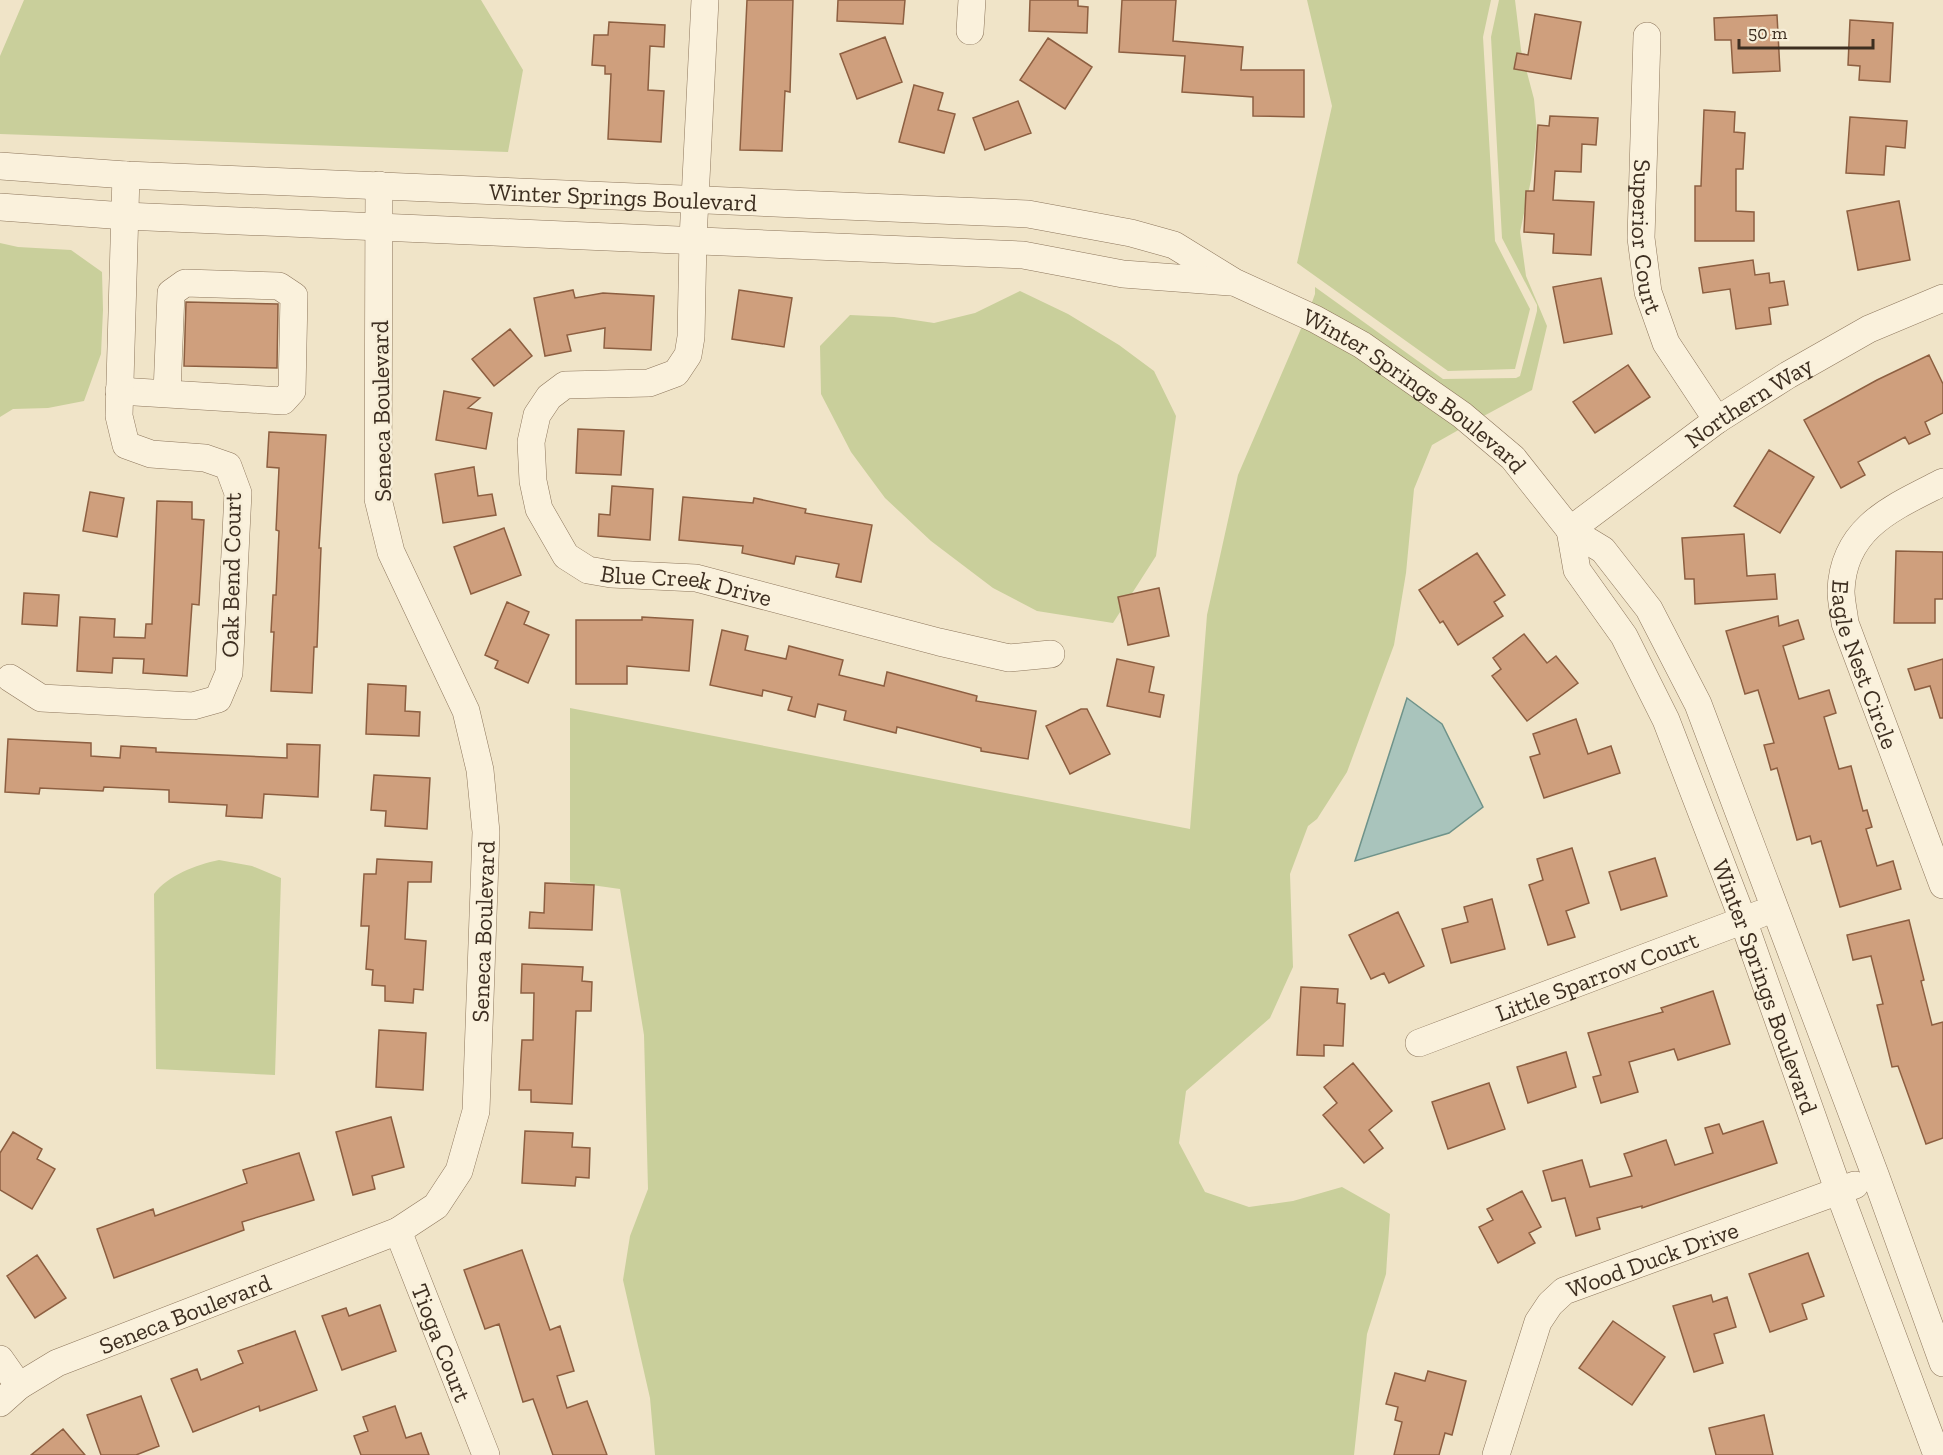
<svg xmlns="http://www.w3.org/2000/svg" width="1943" height="1455" font-family="'Zilla Slab',serif">
	<rect width="100%" height="100%" fill="#f0e4c8"/>
	<path fill="#c9cf9b" d="M24,0H481L523,70L508,152L0,134V56Z
		M1307,0H1491L1483,37L1495,241L1530,309L1515,369L1448,371L1297,263L1332,106Z
		M1499,0H1515L1521,50L1534,99L1537,132L1531,180L1520,232L1526,276L1547,326L1532,390L1480,418L1311,305L1315,294V287L1443,379L1516,378L1520,376L1537,311V305L1502,238L1491,37Z
		M0,243L18,247L71,250L102,272L103,310L101,354L84,401L48,408L13,409L0,417Z
		M1020,291L1068,314L1119,345L1154,371L1176,416L1156,556L1113,623L1037,611L993,588L931,541L885,498L851,452L821,394L820,346L850,315L894,317L934,323L975,313Z
		M1303,324L1358,355L1462,428L1432,445L1414,489L1406,573L1394,645L1347,772L1317,819L1308,826L1290,874L1293,967L1270,1018L1186,1091L1179,1143L1205,1192L1249,1207L1293,1201L1342,1187L1390,1214L1386,1274L1367,1334L1354,1455H655L650,1398L623,1280L630,1236L648,1189L644,1035L620,889L570,882V708L1190,829L1207,615L1238,475Z
		M219,860L252,866L281,878L275,1075L156,1069L154,894C168,875 196,865 219,860Z"/>
	<path fill="#a9c4bc" stroke="#6f938a" stroke-width="1.5" d="M1407,698L1442,724L1483,807L1449,833L1355,861Z"/>
	<path fill="#cf9f7d" stroke="#8d5f41" stroke-width="1.5" d="M747,0H793L790,92L785,91L782,151L740,150Z
		M838,0H905L903,24L837,21Z
		M1030,0H1078V6L1088,7L1087,33L1029,31Z
		M1122,0H1176L1173,41L1243,47L1241,70H1304V117L1253,116V97L1182,92L1185,56L1119,52Z
		M1535,14L1581,22L1571,79L1514,69L1517,53L1528,55Z
		M1777,15L1780,71L1733,73L1731,40H1715L1714,18Z
		M1850,20L1893,23L1890,82L1859,80L1860,66L1848,65Z
		M609,22L665,25L664,47L650,46L648,90L664,91L661,142L608,139L611,74H605V66L592,65L594,35H608Z
		M885,37L902,82L857,99L840,54Z
		M1048,38L1092,67L1065,109L1020,80Z
		M914,85L943,93L938,110L955,114L944,153L899,142Z
		M1018,101L1031,133L985,150L973,118Z
		M1704,110L1735,112L1734,132L1745,133L1743,169H1736V211L1754,212V241H1695V186H1701Z
		M1550,116L1598,118L1596,145L1582,144L1581,172L1555,171L1553,200L1594,202L1591,255L1553,253L1554,234L1524,232L1526,191H1534L1538,125L1549,126Z
		M1850,117L1907,121L1905,148L1886,146L1884,175L1846,173Z
		M1899,201L1910,260L1858,270L1847,211Z
		M1753,260L1755,275L1769,273L1770,283L1784,281L1788,305L1769,308L1771,324L1736,329L1730,289L1703,293L1699,268Z
		M1601,278L1612,334L1564,343L1553,287Z
		M573,290L575,298L603,293L654,296L651,350L604,348L605,328L567,335L571,351L545,356L534,298Z
		M739,290L792,298L784,347L732,339Z
		M186,302L278,304L277,368L184,366Z
		M510,329L532,356L494,386L472,359Z
		M1929,355L1943,384V413L1925,422L1930,434L1909,444L1905,437L1858,462L1865,475L1841,488L1804,420L1877,380Z
		M1628,365L1650,397L1595,433L1573,402Z
		M444,391L480,398L468,408L492,413L486,449L436,440Z
		M578,429L624,431L621,475L576,473Z
		M269,432L326,435L319,548H321L317,647H314L312,693L271,691L274,632H271L273,595H276L279,531L276,530L279,468L267,467Z
		M1769,450L1814,477L1780,533L1734,506Z
		M474,467L478,496L492,494L496,515L443,523L435,474Z
		M612,486L653,489L650,540L598,536L599,514L610,515Z
		M90,492L124,498L117,537L83,531Z
		M683,497L753,503L754,498L806,509L805,513L872,525L861,582L836,577L839,564L796,556L794,564L742,553L743,546L679,540Z
		M157,501L192,502V519L204,520L199,605L192,604L187,676L143,673L144,659L113,658L112,673L77,671L80,617L115,619L114,637L145,638L146,624H152Z
		M504,528L521,575L471,594L454,547Z
		M1744,534L1747,576L1775,574L1777,599L1695,604L1694,579H1685L1682,538Z
		M1896,551L1943,552V599H1935V623H1894Z
		M1477,553L1505,595L1494,602L1503,616L1458,645L1443,621L1440,623L1419,590Z
		M1159,588L1169,636L1128,645L1118,597Z
		M24,593L59,595L57,626L22,624Z
		M507,602L529,612L524,624L549,635L528,683L495,668L498,661L485,655Z
		M1778,616L1779,626L1798,620L1804,639L1783,646L1799,699L1829,690L1836,713L1824,717L1839,769L1851,766L1863,811L1867,810L1872,827L1866,829L1877,866L1893,861L1901,889L1840,907L1821,841L1812,844L1810,836L1797,840L1777,768L1771,770L1764,745L1774,743L1758,690L1745,694L1726,631Z
		M642,617L693,620L689,671L627,666V684H576V620H642Z
		M722,630L748,636L745,650L786,659L789,646L843,660L839,675L884,686L887,672L977,696L976,701L1036,711L1028,759L981,751V748L897,727L896,733L844,720L846,711L818,704L815,717L788,710L792,697L763,690L762,696L710,685Z
		M1524,634L1547,663L1556,656L1578,683L1527,721L1492,676L1501,669L1493,658Z
		M1117,659L1154,667L1149,692L1164,695L1160,717L1107,706Z
		M1943,659V718H1940L1930,686L1915,690L1908,669Z
		M368,684L406,686L405,711L420,712L419,736L366,734Z
		M1081,709H1087L1110,754L1070,774L1046,726Z
		M1576,719L1588,754L1611,746L1620,773L1544,798L1530,757L1540,754L1533,734Z
		M8,739L91,743V756L120,758L121,746L156,748V752L287,758V744L320,745L318,797L264,794L262,818L226,816L227,805L169,802V790L104,787L103,791L40,788L39,794L5,792Z
		M374,775L430,778L427,829L385,826L386,811L371,810Z
		M1572,848L1589,903L1566,911L1575,937L1548,945L1529,885L1543,880L1537,859Z
		M1655,858L1667,896L1621,910L1609,872Z
		M377,859L432,862L431,882H408L405,939L426,941L423,990L414,989L413,1003L385,1001V986L372,985L373,970L366,969L369,926H361L364,874H376Z
		M545,883L594,885L592,930L529,928L530,912L544,913Z
		M1492,899L1505,949L1451,963L1442,929L1468,922L1464,907Z
		M1398,912L1424,966L1389,983L1384,973L1371,979L1349,935Z
		M1909,920L1924,980L1921,981L1932,1025L1943,1022V1138L1926,1144L1898,1066L1892,1067L1877,1005L1883,1004L1871,956L1853,960L1847,935Z
		M522,964L583,967L582,981L592,982L591,1011H576L572,1104L531,1102V1090H519L522,1040H533L534,993H521Z
		M1301,987L1338,989L1337,1003L1345,1004L1343,1046L1324,1045V1056L1297,1055Z
		M1713,991L1730,1044L1678,1060L1674,1049L1629,1062L1638,1092L1601,1103L1593,1077L1601,1075L1588,1033L1663,1012L1661,1008Z
		M379,1030L426,1033L423,1090L376,1087Z
		M1566,1052L1576,1087L1528,1103L1517,1067Z
		M1353,1063L1392,1111L1369,1130L1383,1148L1364,1163L1323,1115L1337,1103L1324,1087Z
		M1489,1083L1505,1129L1448,1149L1432,1102Z
		M391,1117L404,1167L372,1176L375,1189L353,1195L336,1132Z
		M1763,1121L1777,1163L1642,1208V1206L1597,1218L1600,1229L1576,1236L1565,1198L1552,1201L1543,1171L1582,1160L1590,1187L1632,1176L1624,1154L1666,1140L1675,1165L1713,1153L1705,1128L1719,1124L1723,1134Z
		M525,1131L573,1133L572,1147L590,1148L589,1178L576,1177L575,1186L522,1183Z
		M13,1132L42,1149L37,1159L55,1169L32,1209L0,1190V1153Z
		M299,1153L314,1200L242,1222L244,1230L114,1278L97,1229L153,1209L155,1216L247,1183L243,1170Z
		M1522,1191L1541,1227L1529,1233L1535,1243L1498,1263L1479,1227L1493,1220L1487,1209Z
		M522,1250L550,1330L560,1326L574,1371L557,1376L567,1408L587,1401L607,1455H553L533,1399L523,1402L499,1324L485,1329L464,1270Z
		M1808,1253L1824,1296L1802,1304L1807,1319L1770,1332L1749,1274Z
		M37,1255L66,1298L35,1318L7,1276Z
		M1711,1295L1713,1302L1727,1297L1736,1327L1714,1334L1723,1363L1694,1372L1673,1306Z
		M380,1305L396,1351L342,1370L322,1316L346,1308L349,1316Z
		M1613,1321L1665,1357L1632,1405L1579,1368Z
		M295,1331L317,1390L260,1411L259,1406L193,1432L171,1379L197,1369L201,1380L243,1363L238,1351Z
		M1428,1371L1466,1381L1452,1435L1445,1433L1439,1455H1394L1402,1422L1395,1420L1398,1407L1386,1404L1395,1373L1425,1381Z
		M141,1396L159,1446L136,1455H101L87,1415Z
		M395,1406L406,1438L421,1433L429,1455H361L354,1436L368,1431L363,1417Z
		M1764,1415L1773,1455H1716L1709,1428Z
		M63,1429L85,1455H31Z"/>
	<g fill="none" stroke-linecap="round" stroke-linejoin="round">
		<defs>
			<g id="minor">
				<path id="s1" d="M705,0L693,239L691,337L688,355L676,373L649,383L565,385L549,397L537,415L531,442L533,481L539,509L566,556L588,570L611,574L696,578L939,642L1009,658L1051,654"/>
				<path d="M970,31L972,0"/>
				<path id="s2" d="M1647,36L1641,238L1648,292L1666,343L1717,420"/>
				<path id="s3" d="M0,166L126,175L1028,214L1131,233L1174,245L1234,282L1315,319L1362,345L1462,415L1513,458L1570,530L1603,550L1649,609L1698,704L1876,1177L1943,1363"/>
				<path d="M0,207L125,216L1023,255L1123,274L1230,282"/>
				<path d="M119,391L283,401L292,391L294,296L279,286L185,283L171,293L167,393"/>
				<path id="s4" d="M1943,482C1894,507 1843,527 1841,591C1841,601 1844,613 1845,623L1943,885"/>
				<path id="s5" d="M1570,530L1577,570L1624,636L1666,720L1743,920L1839,1192L1937,1455"/>
				<path id="s6" d="M1570,530L1717,420L1788,375L1869,329L1943,298"/>
				<path d="M10,678L41,698L193,706L218,699L229,673L238,493L228,466L205,458L151,454L126,445L119,416L126,175"/>
				<path id="s7" d="M1419,1043L1760,914"/>
				<path id="s8" d="M398,1231L486,1455"/>
				<path d="M0,1359L19,1386"/>
				<path id="s9" d="M0,1403L19,1386L57,1363L398,1231L436,1206L459,1171L476,1111L486,832L480,770L466,711L391,552L378,499L379,185"/>
				<path id="s10" d="M1496,1455L1538,1322L1550,1304L1564,1291L1855,1185"/>
			</g>
		</defs>
		<use href="#minor" stroke="#8d765c" stroke-width="28"/>
		<use href="#minor" stroke="#faf1dc" stroke-width="27"/>
	</g>
	<g text-anchor="middle" dominant-baseline="central" stroke-width="5" stroke-linejoin="round" paint-order="stroke">
		<g font-size="24" fill="#3d2e20" stroke="#f7eed8">
			<text stroke="none"><textPath href="#s3" startOffset="624">Winter Springs Boulevard</textPath></text>
			<text stroke="none"><textPath href="#s2" startOffset="201">Superior Court</textPath></text>
			<text stroke="none"><textPath href="#s3" startOffset="1461">Winter Springs Boulevard</textPath></text>
			<text stroke="none"><textPath href="#s6" startOffset="220">Northern Way</textPath></text>
			<text transform="translate(381 411) rotate(-91)">Seneca Boulevard</text>
			<text transform="translate(231 575) rotate(-89)">Oak Bend Court</text>
			<text stroke="none"><textPath href="#s1" startOffset="807">Blue Creek Drive</textPath></text>
			<text stroke="none"><textPath href="#s4" startOffset="236">Eagle Nest Circle</textPath></text>
			<text stroke="none"><textPath href="#s9" startOffset="765">Seneca Boulevard</textPath></text>
			<text stroke="none"><textPath href="#s7" startOffset="190">Little Sparrow Court</textPath></text>
			<text stroke="none"><textPath href="#s5" startOffset="500">Winter Springs Boulevard</textPath></text>
			<text stroke="none"><textPath href="#s10" startOffset="274">Wood Duck Drive</textPath></text>
			<text stroke="none"><textPath href="#s9" startOffset="207">Seneca Boulevard</textPath></text>
			<text stroke="none"><textPath href="#s8" startOffset="120">Tioga Court</textPath></text>
		</g>
	</g>
	<path d="M1739 39v9h134v-9" fill="none" stroke="#3d2e20" stroke-width="3"/>
	<text x="1748" y="39" font-size="18" fill="#3d2e20" stroke="#f7eed8" stroke-width="4.5" paint-order="stroke">50 m</text>
</svg>
